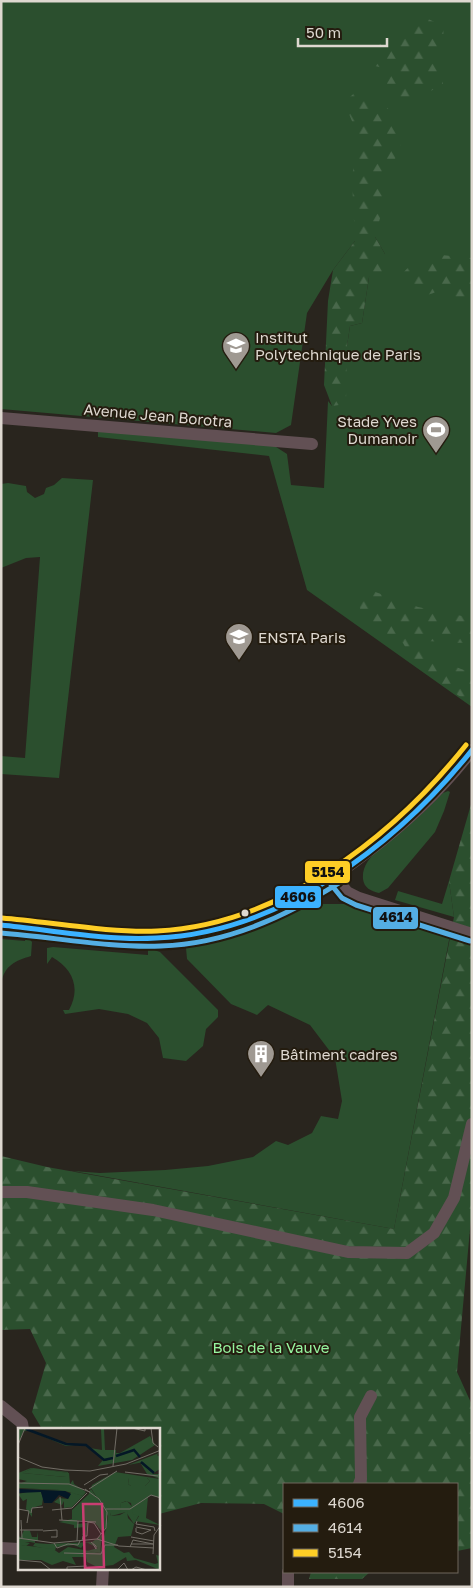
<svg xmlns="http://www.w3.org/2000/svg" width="473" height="1588" font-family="'Golos Text',sans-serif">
	<defs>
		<pattern id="forest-firs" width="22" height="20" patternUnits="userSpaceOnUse" patternTransform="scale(1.25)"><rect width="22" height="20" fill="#2b4f2e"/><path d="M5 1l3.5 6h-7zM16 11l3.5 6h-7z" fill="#49684b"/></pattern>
	</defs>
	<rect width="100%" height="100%" fill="#29251e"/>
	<path fill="#2b4f2e" d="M1,1H472V707L307,590L269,456L98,437V431L273,445L287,454L291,485L324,488L328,401L332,406L347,346L350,326L362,323L369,277L385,254L375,237L355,241L333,270L307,313L291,425L276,433L1,409Z
		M62,478L93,480L59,778L1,774V756L25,758L40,557L26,558L1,568V484L8,483L26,486L27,492L35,498L44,494L46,488L54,485Z
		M448,791L450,792L444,811L435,832L388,888L379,893C371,891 364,888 363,879C361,856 391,841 406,828C419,817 431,805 443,793Z
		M449,881L454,917L395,900L398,891L442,904Z
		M318,904H347L450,935L394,1229L73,1171L100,1173L165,1170L208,1166L253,1157L276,1141L288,1145L312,1133L321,1116L338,1119L342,1101L335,1058L310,1025L268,1005L257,1015L231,1004L187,959L186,948L271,924L300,909Z
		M26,935L32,942L31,956C15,961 5,965 1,983V939L25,941Z
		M53,947L148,955V948L160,952L218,1010V1017L206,1029L203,1046L186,1061L163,1058L159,1038L147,1023L128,1014L99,1009L65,1014L63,1010H69C81,988 73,969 52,957L47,964V948Z"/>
	<path fill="url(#forest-firs)" d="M426,18L443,26L444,42L431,53L443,65V84C438,88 413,100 408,100C404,101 399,99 395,99L386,89L388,69L375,66L371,54L382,42L401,45L408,30Z
		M358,90L382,102L399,121L404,134L397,156L389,168L384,203L375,237L385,254L384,271L369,277L362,323L350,326L347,346L346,404L332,406L324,385L328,301L333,270L355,241L352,180L357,133L344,102Z
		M441,255L472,258V300L453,299L447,287C425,297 412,304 401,276C411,261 425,258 441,255Z
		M361,587L418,607L472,618V642C455,645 437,639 420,642C433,660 451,665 472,673V705L422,670L412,659L403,643L374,626L361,615L359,602Z
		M472,801V1207L457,1372L472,1405V1548L457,1551V1484H284V1514L264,1504L201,1503L159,1514V1429H42L32,1412L46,1363L30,1329L1,1330V1156L47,1167L394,1229L454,917L449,881Z
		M311,1572H370L362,1579H309Z"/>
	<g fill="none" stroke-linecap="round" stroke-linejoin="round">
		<path stroke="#625054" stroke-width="12" d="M1,418L312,444
			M335,877L347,892L359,898L472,934
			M1,925C33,928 64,932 96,935C118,937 141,940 164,938C246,932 302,902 366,853C406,823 442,789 472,750
			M1,1192H27L153,1210L348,1252L407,1253L434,1233L454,1198L472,1124
			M1,1406L22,1423L23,1429
			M359,1484L361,1479L360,1417L371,1396
			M1,1548L19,1549
			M288,1572V1587
			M102,1587L103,1569"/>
		<defs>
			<path id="bus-1" d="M1,925C51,930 106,941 156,938C281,933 396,845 472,750"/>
			<path id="bus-2" d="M329,882L342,898L356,905L470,941
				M1,933C54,937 108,948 161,946C226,944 285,917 339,883"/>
			<path id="bus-3" d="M2,918C51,922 108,933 157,931C280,925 392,838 466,745"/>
		</defs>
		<use href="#bus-1" stroke="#241c0f" stroke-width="9"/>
		<use href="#bus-2" stroke="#241c0f" stroke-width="9"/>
		<use href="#bus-3" stroke="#241c0f" stroke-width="9"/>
		<use href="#bus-1" stroke="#3bb2ff" stroke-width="5"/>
		<use href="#bus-2" stroke="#54aee3" stroke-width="5"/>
		<use href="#bus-3" stroke="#fece26" stroke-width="5"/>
	</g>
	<defs>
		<symbol id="university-pin" viewBox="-11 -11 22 30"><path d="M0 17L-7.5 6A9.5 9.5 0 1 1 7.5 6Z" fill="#9f9992" stroke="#241c0f"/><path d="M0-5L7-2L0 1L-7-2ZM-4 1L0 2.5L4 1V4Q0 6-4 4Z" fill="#fff"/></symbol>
		<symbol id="stadium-pin" viewBox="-11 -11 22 30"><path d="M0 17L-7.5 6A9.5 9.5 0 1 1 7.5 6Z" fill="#9f9992" stroke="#241c0f"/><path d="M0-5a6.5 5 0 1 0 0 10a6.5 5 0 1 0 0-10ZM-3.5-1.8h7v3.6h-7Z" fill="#fff"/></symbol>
		<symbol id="building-pin" viewBox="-11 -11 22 30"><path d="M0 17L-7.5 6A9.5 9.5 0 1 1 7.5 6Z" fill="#9f9992" stroke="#241c0f"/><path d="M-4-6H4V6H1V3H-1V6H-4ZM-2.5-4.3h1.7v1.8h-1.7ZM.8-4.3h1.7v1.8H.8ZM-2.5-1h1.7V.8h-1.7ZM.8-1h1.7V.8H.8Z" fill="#fff"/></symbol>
	</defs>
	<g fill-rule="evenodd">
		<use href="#university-pin" x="220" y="330" width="32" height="43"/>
		<use href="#stadium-pin" x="420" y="414" width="32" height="43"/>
		<use href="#university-pin" x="223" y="621" width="32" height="43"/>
		<use href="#building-pin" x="245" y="1038" width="32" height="43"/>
	</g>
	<circle fill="#ded8d0" stroke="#241c0f" stroke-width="2" cx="245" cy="913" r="4.5"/>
	<g text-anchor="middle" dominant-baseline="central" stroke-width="4" stroke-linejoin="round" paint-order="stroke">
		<g font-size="15" fill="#ded8d0" stroke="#241c0f" text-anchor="start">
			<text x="255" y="337">Institut<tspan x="255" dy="17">Polytechnique de Paris</tspan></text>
			<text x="417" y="421" text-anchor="end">Stade Yves<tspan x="417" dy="17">Dumanoir</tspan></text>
			<text x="258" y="637">ENSTA Paris</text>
			<text x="280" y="1054">Bâtiment cadres</text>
		</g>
		<g font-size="15" fill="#ded8d0" stroke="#241c0f">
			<text transform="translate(158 415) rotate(5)">Avenue Jean Borotra</text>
		</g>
		<g font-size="15" fill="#97f6a0" stroke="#241c0f">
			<text x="271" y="1347">Bois de la Vauve</text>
		</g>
	</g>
	<g transform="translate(18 1428)">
		<rect width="142" height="142" fill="#29251e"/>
		<path d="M0,0H7L47,16H67L86,32L96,28L86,32L65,16L48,18L10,2L5,4L0,16ZM141,25L139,27L142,29V41L134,46H142V51L129,46L123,36L126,34L110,37ZM15,40L5,45L48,49V56L42,62L0,60V56L9,53L0,51V45L13,40L50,44V45ZM93,46L73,61L89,85L85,104L76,94L59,92V96L69,95L68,107H64L67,99L56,100V97L41,94L54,91V82L71,66L74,57ZM111,50H129L132,53L127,58H113L110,56ZM9,64H23L25,70L24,77L14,80V89L8,81L9,71L5,73L0,66ZM53,64L65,68L54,79L46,80V73L44,77L36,74L41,70L50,71ZM109,73L121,87L116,96L108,84L93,88L92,85V82L102,80L103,75ZM6,102L12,103L14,109H19L20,104V113H17V115L30,116L74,114L84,107L82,125L69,123L80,120L68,114L63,120L56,117L38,119L37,123L15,118L17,115L12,114H7L12,115L8,118L2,117L0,108L3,109Z" fill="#2b4f2e"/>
		<path d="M80,0H98L86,1L87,22H98V25H102L132,8L137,17L114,32L80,38L85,32L88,33L96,29L86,32L72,20L84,22L83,1ZM15,40L51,45L52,56L55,52L56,56L68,64L65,68L47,63L0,61L42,62V55L48,56V49L4,45ZM97,44L142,51V70L133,67L130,69L128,90L142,97L117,93L113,108L100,109L96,119L106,125L111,124L116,130L137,136L140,135L138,127L142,128V142L118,132L109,133L108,129L95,137L79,139L69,134L68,129H54L58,137L45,133L34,137L23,132H0V114L3,113V117L35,121L41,125L50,119L82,125L89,96L87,101L83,102L86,101L85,104L80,99H86V88L89,95L90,88L73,60ZM111,50H129L132,53L127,58H113L110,56ZM108,73L113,75L115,86L121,88L116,96L110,90L109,83L102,87L93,88L92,85L96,81L102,84L103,75Z" fill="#2b4f2e" fill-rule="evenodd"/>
		<path d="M0,61L47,63L53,66L50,71L41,67L34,75H26L23,64L0,65Z" fill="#041726"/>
		<path fill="none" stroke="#041726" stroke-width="2.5" d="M8,1L48,16L68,17L86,32L95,30M98,28L116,22L122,29M123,34L136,45"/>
		<path fill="none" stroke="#716d65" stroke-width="1" d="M114,0L127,3V0M133,0L135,15L140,19M0,17L7,0M0,29L24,39L47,42L72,43L108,36M108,36L143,22M95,38L99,0M107,44L140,48M0,55L51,56L72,64M66,57L82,47L90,46M71,61L99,43M42,69L44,92M0,81L11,83L9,95M88,81H112L133,67L143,70M34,82L54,80L69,65M13,85L14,80L25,79M3,92L4,110M41,92L78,94M119,93L118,96L136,99L137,103M118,99L133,102M118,100V104L124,106L133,102M2,102H25M25,103L39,102V109H33M113,109L136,113M0,110L36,115L79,111L88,100L89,84L81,71L67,61M79,111L101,118L136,120M59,113L60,93M64,113L65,108H69L70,94L76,95L83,106M73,114L78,118V121L75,116M36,115L39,120L50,116L60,117L62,113M113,116H135M112,119L115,112L135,116M46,125L83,126L87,117H100M135,126L136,107L143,97M0,132L23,134L33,142M49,142V139L69,138M80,142H97M99,142L106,135L110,142M113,142L118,139L129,142"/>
		<path fill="#c83e72" fill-opacity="0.15" stroke="#c83e72" stroke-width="2.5" d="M65,76H84L86,139L67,140Z"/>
		<rect width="142" height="142" fill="none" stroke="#ded8d0" stroke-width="2.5"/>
	</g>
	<g stroke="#241c0f" stroke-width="2">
		<rect x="304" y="860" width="47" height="24" rx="5" fill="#fece26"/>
		<rect x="274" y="885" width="48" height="24" rx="5" fill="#3bb2ff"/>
		<rect x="372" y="906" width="47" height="24" rx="5" fill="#54aee3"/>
	</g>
	<g font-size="14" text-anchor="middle" font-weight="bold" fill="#111">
		<text x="328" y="877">5154</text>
		<text x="298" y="902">4606</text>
		<text x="396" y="922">4614</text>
	</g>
	<rect width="473" height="1588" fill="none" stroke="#ded8d0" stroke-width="5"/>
	<rect x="283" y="1483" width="175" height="90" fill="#241c0f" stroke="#6e675c"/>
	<rect x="293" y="1499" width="25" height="8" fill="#3bb2ff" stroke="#6e675c"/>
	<text x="328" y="1508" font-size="15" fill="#ded8d0">4606</text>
	<rect x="293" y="1524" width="25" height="8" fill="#54aee3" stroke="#6e675c"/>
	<text x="328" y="1533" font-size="15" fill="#ded8d0">4614</text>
	<rect x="293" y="1549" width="25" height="8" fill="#fece26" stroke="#6e675c"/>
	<text x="328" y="1558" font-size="15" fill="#ded8d0">5154</text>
	<path d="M298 38v8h89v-8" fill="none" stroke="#ded8d0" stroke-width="2.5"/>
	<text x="306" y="38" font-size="15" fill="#ded8d0" stroke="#241c0f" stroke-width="4" paint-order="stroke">50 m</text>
</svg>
